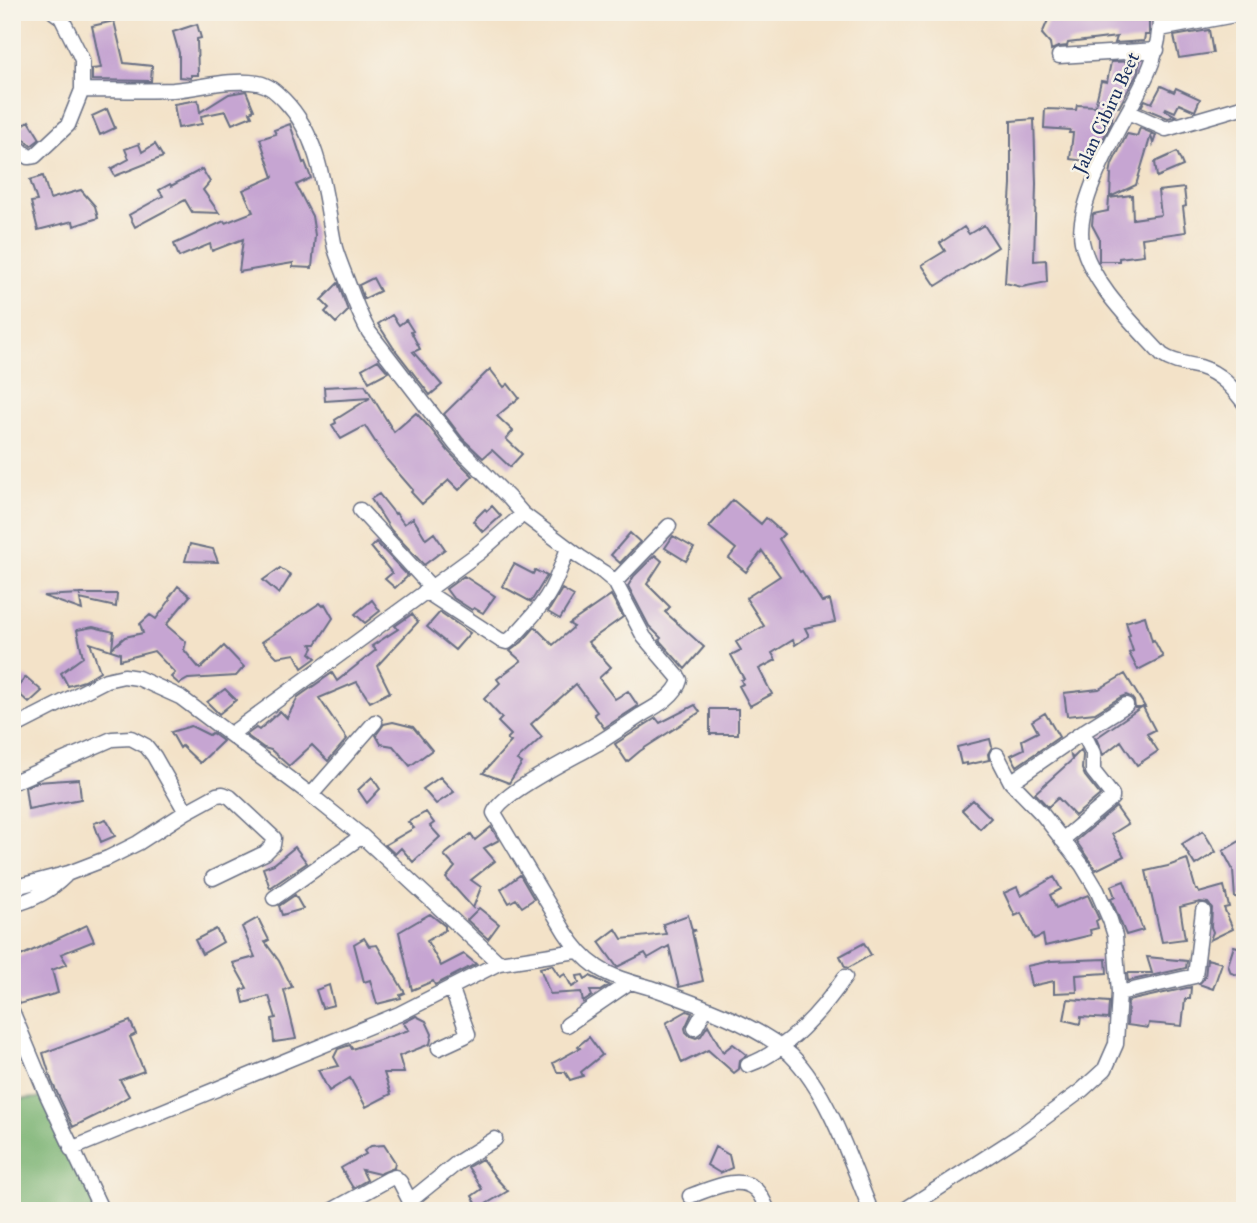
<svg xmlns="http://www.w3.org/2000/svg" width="1257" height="1223" font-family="'IM FELL Great Primer',serif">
	<rect width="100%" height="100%" fill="#f7f3e8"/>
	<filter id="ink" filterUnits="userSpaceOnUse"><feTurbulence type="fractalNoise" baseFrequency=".0143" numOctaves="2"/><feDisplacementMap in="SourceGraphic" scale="14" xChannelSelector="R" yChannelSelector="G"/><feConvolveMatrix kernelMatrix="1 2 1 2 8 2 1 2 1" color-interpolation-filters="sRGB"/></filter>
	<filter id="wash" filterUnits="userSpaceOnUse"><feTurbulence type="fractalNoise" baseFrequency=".00686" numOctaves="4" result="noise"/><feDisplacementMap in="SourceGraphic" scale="28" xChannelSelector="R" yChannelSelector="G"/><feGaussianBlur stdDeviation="1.57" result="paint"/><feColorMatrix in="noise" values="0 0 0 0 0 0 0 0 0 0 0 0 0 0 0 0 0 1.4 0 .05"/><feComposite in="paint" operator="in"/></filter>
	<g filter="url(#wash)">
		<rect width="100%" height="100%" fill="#f3e2c8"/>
		<path fill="#77b16f" stroke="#497066" stroke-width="2" d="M48,1097L102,1211H12V1100Z"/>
		<g id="blocks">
			<path fill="#c6a5d2" d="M1113,16V19L1149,18V35H1145L1144,41L1115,43L1117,37L1068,43L1067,46L1058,47L1051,50L1050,43L1042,34L1048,20L1084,18V19Z
				M114,21L124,63L152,66L151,81L92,80V69L101,68L92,26Z
				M197,24L201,38L197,39L198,75H191V78L179,77V53L173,32Z
				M1209,30L1213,53L1179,58L1174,36Z
				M1140,61L1137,74L1119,107L1113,106L1112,121L1092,162L1070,159L1073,133H1069L1070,130L1044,128L1045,109L1076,110L1077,105L1095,106L1101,81L1107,82L1111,62Z
				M1161,86L1174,92L1176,88L1200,99L1195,111L1179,104L1175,112L1166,108L1165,110L1176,116L1168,118L1141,107L1145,100L1152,103Z
				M246,91L254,110L250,112L252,116L232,124L226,111L201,116L202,124L178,128L174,104L198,100L200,112L229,94Z
				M107,109L115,128L100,135L92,116Z
				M1034,119L1036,184L1034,261L1046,260L1047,282L1022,287L1005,283L1011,184V121Z
				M29,121L40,139L31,146L16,130Z
				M290,124L303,163L305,162L311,178L296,185L312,216L315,235L312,268L293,267V263L239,272L243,239L212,251L210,244L179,257L174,244L224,221L225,223L253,212L243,190L273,177L260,139L276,134L274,130Z
				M1140,128L1156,135L1153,144L1151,135L1136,185L1110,197L1111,174H1110L1112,164L1127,134L1137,136Z
				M139,144L142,152L155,144L163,157L115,176L111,169L129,159L125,149Z
				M1177,152L1183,166L1157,177L1155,162Z
				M202,169L210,182L203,190L219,213L192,212L185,200L135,227L129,215L163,196L159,190L170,184L171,186Z
				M43,176L50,199L81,190L95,206L98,218L74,226L73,221L38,230L31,202L37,201L30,180Z
				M1184,188L1186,206L1183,207L1186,232L1142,238L1144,255L1119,258V261H1099V238L1092,225L1093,214L1108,211L1109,198L1132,195L1133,219L1161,215L1158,191Z
				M984,225L998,247L936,286L922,265L945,251L940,243L964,227L969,234Z
				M373,278L380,291L364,299L359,285Z
				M338,283L348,311L336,323L325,312L329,308L321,300Z
				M392,315L399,325L406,320L413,331L411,332L420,349L413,352L442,385L430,395L393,347L378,324Z
				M378,360L388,372L369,382L362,369Z
				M490,369L504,387L508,384L519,398L497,416L513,431L506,439L522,454L510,467L492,450L483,458L463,439L444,414Z
				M365,385L394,432L416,413L430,428L449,452L473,476L459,490L449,480L422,504L411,492L413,490L387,460L365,426L341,439L332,425L336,423L335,420L370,398L325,401L324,387Z
				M379,494L395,514L396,513L404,524L413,518L426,539L434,533L445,549L424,565L391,530L371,499Z
				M733,500L761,524L766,518L784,534L779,539L800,572L802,571L822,602L830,600L835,622L805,628L809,636L795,645L793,640L772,653L776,660L759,669L772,694L750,706L739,686L743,684L741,680L744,679L731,655L741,650L736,642L764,626L746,598L780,576L762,551L746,572L729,558L736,549L709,527Z
				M492,506L501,516L483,532L473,521L485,509L487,511Z
				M630,533L640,542L620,563L611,555Z
				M673,536L694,548L686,561L665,548Z
				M376,542L408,576L395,588L385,579L392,573L371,547Z
				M190,544L213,549L218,562L185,561Z
				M655,555L662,561L647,584L670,607L665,612L704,647L685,669L659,640L661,638L649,626L628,586L634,576Z
				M514,564L533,574L535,570L547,576L531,602L502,586Z
				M280,568L291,575L279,594L263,580Z
				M464,576L495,596L483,613L474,608L472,610L452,597L446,589Z
				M178,586L190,596L166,625L186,642L184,650L200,669L224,646L244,667L236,676L188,679L179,684L171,677L175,673L154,651L120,660V653L90,643L100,671L84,681L68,686L61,673L83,657L77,630L93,627L114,632L112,648L125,637L143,633L140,624L150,615L156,619L170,600L169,598Z
				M562,589L574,596L560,619L548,612Z
				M80,594V597V594H117L116,607L80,599L82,610L43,596Z
				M611,595L623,617L588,642L611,667L599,678L615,699L628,691L638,706L604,728L594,714L597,712L576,684L531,724L542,737L517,760L522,763L509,783L483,773L511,742L507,739L511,735L498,722L502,718L484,699L500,683L497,679L521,661L510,651L522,642L535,627L553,645L574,627L569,624Z
				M372,600L380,611L365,623L355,614Z
				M320,603L323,606L325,604L333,618L316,644H311L313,648L310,653L316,658L302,668L295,654L277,657L262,642Z
				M440,612L470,633L455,650L427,627Z
				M412,614L418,622L377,666L390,692L370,702L357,682L319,698L347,739L328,761L312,745L289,766L271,750L264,748L246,735L256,728L259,730L280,711L287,718L298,697L332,673L337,681L376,650L372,646L398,629L395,626Z
				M1145,616L1152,641L1154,640L1163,657L1138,670L1129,653L1133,651L1128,636L1130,635L1126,622Z
				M1125,674L1145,707H1143L1155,730L1147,734L1158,751L1137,765L1121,741L1103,755L1096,738L1140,708H1135L1134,701L1131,697L1126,695L1121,697L1095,713L1067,716L1064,693L1099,689Z
				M26,677L42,691L29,703L15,690Z
				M225,689L236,700L219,714L207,702Z
				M695,705L700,712L640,751L627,762L615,744L656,718L660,723Z
				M710,709H738V734H710Z
				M1045,713L1059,737L1017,766L1011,755L1024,749L1022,740L1038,732L1032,721Z
				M393,722L413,727L432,750L410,766L393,746L381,744L376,735L384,724Z
				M191,726L209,735L212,733L223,741L200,763L182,746L180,748L171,732Z
				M990,739L992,747L988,754L989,760L967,765V763L961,764L957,747Z
				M1081,750L1083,755L1082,769L1085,776L1100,795L1075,816L1058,798L1048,807L1035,793L1072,760L1071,756L1073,758Z
				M372,777L380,789L367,803L358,790Z
				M440,777L454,792L436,804L423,789Z
				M79,779L81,799L28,809L25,787L37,782Z
				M973,800L991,818L980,829L962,810Z
				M1116,807L1128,824L1112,834L1124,856L1096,870L1076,841Z
				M426,812L434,823L430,826L440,837L413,862L401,848L395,854L385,845L414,828L408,822Z
				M106,819L115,836L101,842L94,823Z
				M491,827L499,840L484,848L495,861L471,880L481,887L473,908L446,878L455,867L444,855L471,834L475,840Z
				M1203,831L1216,852L1195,865L1182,844Z
				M1245,838V898H1235L1233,870L1223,851Z
				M295,847L307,863L270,888L263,868L274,864Z
				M1187,859L1196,890H1198L1199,893L1224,886L1229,907L1224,908L1233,929L1210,940L1213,932L1211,927L1212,908L1208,903L1200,902L1180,907L1185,939L1162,942L1146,871L1168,866Z
				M520,875L534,899L522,907L516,899L509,903L501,889Z
				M1054,877L1061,889L1050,895L1056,908L1088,895L1099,919L1096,921L1098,928L1090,930L1091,935L1045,946L1043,935L1034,939L1021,913L1015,916L1004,893L1017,887L1021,896Z
				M1124,881L1143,930L1126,935L1111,899L1115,897L1111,886Z
				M295,895L303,909L282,915L279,906Z
				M479,908L499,924L488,939L467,920Z
				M430,914L445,926V930L427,941L441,966L464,954L476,964L435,985L433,981L412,990L399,932Z
				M688,915L692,930H696L692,932L703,981L679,987L669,946L648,958L645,953L617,967L599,942L616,929L622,939L666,934L663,924Z
				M258,918L269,940L265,942L279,961L292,987L284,990L296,1039L274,1042L272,1019L276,1018L269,996L244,1003L241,990L247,988L233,963L255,957L242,927Z
				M87,925L94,941L61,954L67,964L52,970L58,993L19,1004L12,985V960Z
				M216,929L223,942L202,954L195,940Z
				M364,938L369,946L377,945L405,993L400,995L401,998L377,1004L370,980L364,982L354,944Z
				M864,943L871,955L848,968L845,967L840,956Z
				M1234,946L1245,949V977L1231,973L1228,965Z
				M1147,957L1187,961L1186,968L1128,981L1127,973H1152Z
				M1106,959L1107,973L1076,975L1077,992L1054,993V981L1031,986L1027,966L1051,961Z
				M1207,959L1222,963L1213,989L1199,984L1205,977Z
				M552,965L560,977L565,974L572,987L579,983L577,976L583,975L585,979L590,976L609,985L600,991H590L592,996L583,1002L581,992L550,994L540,968Z
				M329,985L334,1005L322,1008L316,990Z
				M1191,987L1190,999H1185L1182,1026L1149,1023L1148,1028L1127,1025L1128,1001Z
				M1068,999L1109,1002L1108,1019L1081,1017L1080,1024L1064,1020Z
				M687,1011L692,1013L685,1028L686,1032L690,1036L696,1038L701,1036L708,1025L723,1052L733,1044L747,1055L740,1060L739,1069L734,1073L708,1050L682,1063L666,1023Z
				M416,1016L426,1021L432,1034L430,1044L399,1056L404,1073H384L391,1094L366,1107L350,1078L329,1091L318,1070L339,1066L334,1057L338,1049L350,1045L352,1049L409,1030L403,1023Z
				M130,1021L136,1034L130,1037L144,1071L120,1080L129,1096L99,1114L73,1127L52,1082L43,1053Z
				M589,1037L602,1055L581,1072L583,1076L570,1080L565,1072H557L553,1063L580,1048L578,1046Z
				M384,1145L395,1162L394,1168L379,1174L362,1170L367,1180L353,1188L341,1168L366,1154L364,1151L371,1146Z
				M715,1147L729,1155L732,1168L720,1173L707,1165Z
				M482,1159L496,1178L508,1191L479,1208L472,1196L482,1189L468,1167Z"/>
		</g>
	</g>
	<g filter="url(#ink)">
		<use href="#blocks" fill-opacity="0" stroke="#676e83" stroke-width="2"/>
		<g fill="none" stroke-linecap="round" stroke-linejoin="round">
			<defs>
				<path id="minor" d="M1160,12C1161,50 1148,75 1130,108C1113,138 1075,208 1082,242C1091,284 1134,324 1162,355C1174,363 1187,364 1200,367C1220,373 1233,388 1245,404
					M1160,29L1245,13
					M1059,56L1157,50
					M82,90C113,90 143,91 173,90C200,88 230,78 258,83C269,85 276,92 284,100C323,140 324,196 335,248C338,258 342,268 346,278C353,296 359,315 369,332L456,445L509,498L523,514
					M1128,112L1166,129L1245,106
					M12,141L24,153L29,157L35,156L68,125L82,90V60L79,53L61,17L54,12
					M360,510L431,587
					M615,582L669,526
					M425,591L500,640L507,642C514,637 521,629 527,622C551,596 556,581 568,548
					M12,728L106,680L124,676L138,678L180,697L311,795L362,836L499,963L399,1014L71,1149
					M231,734L480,552L523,514L580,557L603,572L615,582L644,637L679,678L680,680C676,696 655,707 641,715C628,724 614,733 600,742C579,755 501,792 494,813L565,932C574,946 583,958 597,967C613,978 634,983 652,988C692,1002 760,1026 791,1055C828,1092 851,1162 871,1211
					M16,781L112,739L131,738L146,746L154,756L186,812
					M1011,782L1083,732L1126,705
					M311,795L375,722
					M1062,840L1112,798V795L1093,771V753L1083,732
					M12,888L69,873L108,858L138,843L186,812L217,795L223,794L230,797L274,838L273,845L265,853L213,878
					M274,898L362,836
					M12,905C33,900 50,891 65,876
					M499,963L577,951
					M1119,993L1195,976L1203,911
					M12,1011L47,1095L102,1211
					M567,1025L630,982
					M695,1028L706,1008
					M439,1048L465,1036L468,1034L451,987
					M748,1065C786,1052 823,1009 845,977
					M690,1196C709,1190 740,1173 756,1190C762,1196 765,1204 768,1211
					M410,1201L457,1163L495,1139
					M331,1211L389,1179L395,1177L400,1182L415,1211
					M903,1211L1021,1135L1082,1090L1105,1069L1116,1044L1119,993L1115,936L1110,920L1097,890L1082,865L1043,815L1011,782L997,755"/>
			</defs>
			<use href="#minor" stroke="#676e83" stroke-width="17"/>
			<use href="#minor" stroke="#fff" stroke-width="14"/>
		</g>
	</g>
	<g text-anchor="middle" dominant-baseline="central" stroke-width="5" stroke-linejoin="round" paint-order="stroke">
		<g font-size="19" fill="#1b2f5e" stroke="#f7f3e8">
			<text transform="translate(1106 113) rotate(-65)">Jalan Cibiru Beet</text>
		</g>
	</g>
	<rect width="1257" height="1223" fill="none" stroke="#f7f3e8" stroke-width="42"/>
</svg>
